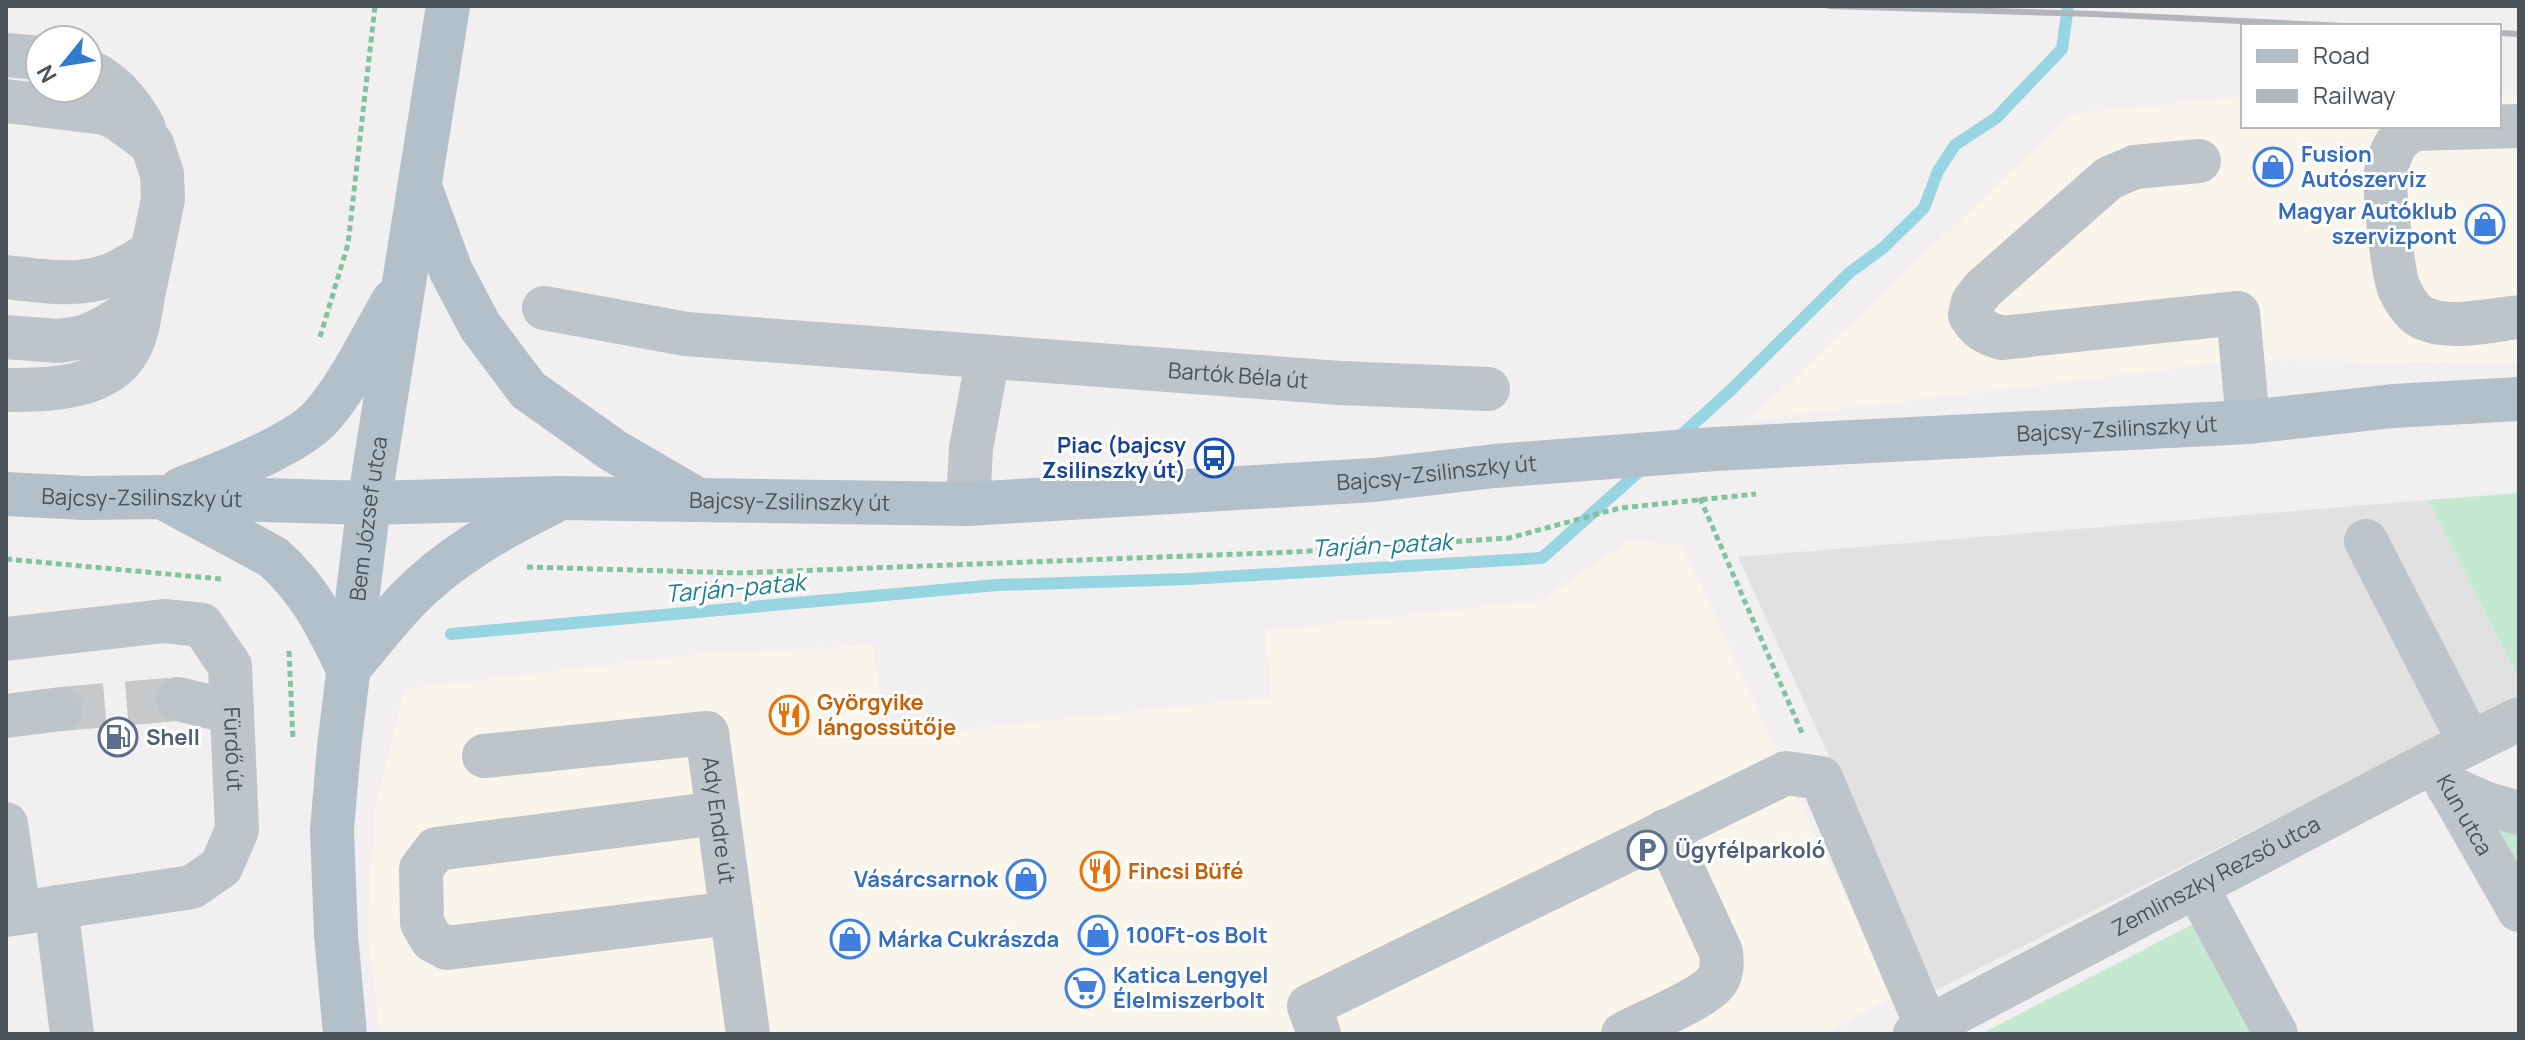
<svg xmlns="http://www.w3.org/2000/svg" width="2525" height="1040" font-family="Manrope,sans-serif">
	<rect width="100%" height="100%" fill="#f1eff0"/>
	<path fill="#faf5eb" d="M2499,95H2519V363L2243,360L1750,420L2072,114L2243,96V126H2499Z
		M1629,541L1682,545L1812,828L1895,996L1824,1034H380L367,930L375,806L405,689L701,654L874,645L884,738L1271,697L1265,631L1542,600Z"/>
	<path fill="#e2e1e1" d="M2428,500L2519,679V697L1936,990L1738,557Z"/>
	<path fill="#c4e9d0" d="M2519,493V679L2428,500Z
		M2519,805V874L2490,822Z
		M2201,920L2260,1034H1981Z"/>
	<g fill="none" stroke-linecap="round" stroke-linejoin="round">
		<path stroke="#96d5e1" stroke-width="12" d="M1678,438L1731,390L1849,273L1883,248L1924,208L1938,171L1955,145L1996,118L2062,49L2068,6
			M451,634L997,585L1188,579L1542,558L1643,468"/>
		<path stroke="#c7c8ca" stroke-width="44" stroke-dasharray="44 22" stroke-linecap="butt" d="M61,709L178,699"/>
		<path stroke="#80c39f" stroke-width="5" stroke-dasharray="6 4" stroke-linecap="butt" d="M320,337L348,244L375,6
			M1700,498L1802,733
			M6,559L221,579
			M527,567L738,573L1294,552L1509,538L1620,508L1756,494
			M289,651L293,741"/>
		<g stroke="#bdc4ca" stroke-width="44">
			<path d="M6,55L40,58"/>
			<path d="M88,71C113,82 131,104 144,128"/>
			<path d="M6,101L105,113L118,119L152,144L162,174L163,199L143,296L122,317L104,328L84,337L58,341L6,337"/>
			<path d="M2519,126L2416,129C2396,136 2390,152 2386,172C2383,186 2393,274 2399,288C2403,298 2412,312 2421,317C2446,331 2492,320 2519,317"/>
			<path d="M2199,161L2135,167L2109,178L1983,289L1973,302L1970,315C1978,329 1986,333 2001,338L2238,313L2248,422"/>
			<path d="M6,277C41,281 79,288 113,274C127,268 139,259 152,252"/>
			<path id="s1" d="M544,308L686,334L1340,383L1488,389"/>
			<path d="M6,390C46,390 107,390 129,349C138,333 140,313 143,296"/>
			<path d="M968,504L971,448L988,357"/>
			<path d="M2366,541L2470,743"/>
			<path id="s2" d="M6,639L164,621L202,625L230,666L237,830L221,867L192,887L6,915"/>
			<path d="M178,699L232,712"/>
			<path d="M6,716L61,709"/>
			<path id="s3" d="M484,756L707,733L748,1034"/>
			<path id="s4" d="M2434,761L2519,910"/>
			<path d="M2448,787L2487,804L2519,813"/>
			<path d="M718,813L436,849L421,869L422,923L432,940L447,948L731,913"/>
			<path d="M6,824L19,913"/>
			<path d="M2196,886L2276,1034"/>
			<path d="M56,907L72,1034"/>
			<path d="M1319,1034L1309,1006L1786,773L1821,778L1927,1027"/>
			<path d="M1623,1034C1645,1022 1702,1000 1716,982C1723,973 1722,962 1721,952L1665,831"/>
			<path id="s5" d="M1915,1034L2434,761L2519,719"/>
		</g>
		<g stroke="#b3c0ca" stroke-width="44">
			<path d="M420,187L451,271L480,326L528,390L614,451L695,498"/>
			<path d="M181,489C218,475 297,445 322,416C351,382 371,339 393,301"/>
			<path id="s6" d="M6,494L85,498L159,497L369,503L560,498L968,504L1374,480L1495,466L1715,449L2248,422L2393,406L2519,399"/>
			<path d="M169,501L273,557C310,590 327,625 348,669"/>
			<path d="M348,669C368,646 387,621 408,599C450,556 499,529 551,503"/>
			<path id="s7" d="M345,1034L336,935L332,830L339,747L369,503L448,6"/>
		</g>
		<path stroke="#b2b5b9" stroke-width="6" d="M1829,6L2094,14L2345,26
			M2499,33L2519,34"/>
	</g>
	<defs>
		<symbol id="shop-ring" viewBox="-11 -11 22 22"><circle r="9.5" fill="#fff" stroke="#3f7fe0" stroke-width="1.5"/><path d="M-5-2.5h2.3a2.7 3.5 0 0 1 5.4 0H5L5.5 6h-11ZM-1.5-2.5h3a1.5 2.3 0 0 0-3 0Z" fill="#3f7fe0"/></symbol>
		<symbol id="bus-ring" viewBox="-11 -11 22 22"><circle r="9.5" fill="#fff" stroke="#1a4fb4" stroke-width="1.5"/><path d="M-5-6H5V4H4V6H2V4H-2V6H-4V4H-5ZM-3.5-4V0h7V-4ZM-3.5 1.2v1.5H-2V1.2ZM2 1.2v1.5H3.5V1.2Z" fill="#1a4fb4"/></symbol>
		<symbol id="restaurant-ring" viewBox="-11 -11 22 22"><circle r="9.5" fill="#fff" stroke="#e8710a" stroke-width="1.5"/><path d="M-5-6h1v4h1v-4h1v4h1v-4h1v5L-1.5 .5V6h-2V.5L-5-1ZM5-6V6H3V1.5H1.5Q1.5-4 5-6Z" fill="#e8710a"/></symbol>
		<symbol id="fuel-ring" viewBox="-11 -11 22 22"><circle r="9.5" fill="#fff" stroke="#5c6f8a" stroke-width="1.5"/><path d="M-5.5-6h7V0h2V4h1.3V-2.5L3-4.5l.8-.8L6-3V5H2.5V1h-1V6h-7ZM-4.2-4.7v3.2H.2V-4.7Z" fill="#5c6f8a"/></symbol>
		<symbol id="parking-ring" viewBox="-11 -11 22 22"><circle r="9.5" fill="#fff" stroke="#5c6f8a" stroke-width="1.5"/><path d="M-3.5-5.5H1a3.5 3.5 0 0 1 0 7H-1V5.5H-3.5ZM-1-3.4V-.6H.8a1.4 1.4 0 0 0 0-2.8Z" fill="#5c6f8a"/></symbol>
		<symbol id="supermarket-ring" viewBox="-11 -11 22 22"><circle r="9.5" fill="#fff" stroke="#3f7fe0" stroke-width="1.5"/><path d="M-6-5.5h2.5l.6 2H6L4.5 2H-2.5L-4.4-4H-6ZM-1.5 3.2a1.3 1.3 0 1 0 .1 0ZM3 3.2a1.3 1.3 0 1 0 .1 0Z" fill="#3f7fe0"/></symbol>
	</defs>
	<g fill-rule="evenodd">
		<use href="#shop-ring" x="2251" y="145" width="44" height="44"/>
		<use href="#shop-ring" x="2463" y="202" width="44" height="44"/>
		<use href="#bus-ring" x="1192" y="436" width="44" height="44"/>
		<use href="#restaurant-ring" x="767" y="693" width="44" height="44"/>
		<use href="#fuel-ring" x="96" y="715" width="44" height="44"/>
		<use href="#parking-ring" x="1625" y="828" width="44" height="44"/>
		<use href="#restaurant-ring" x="1078" y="849" width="44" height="44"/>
		<use href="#shop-ring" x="1004" y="857" width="44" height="44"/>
		<use href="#shop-ring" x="1076" y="913" width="44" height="44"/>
		<use href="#shop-ring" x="828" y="917" width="44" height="44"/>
		<use href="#supermarket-ring" x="1063" y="966" width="44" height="44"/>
	</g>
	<g text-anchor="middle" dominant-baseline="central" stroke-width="6" stroke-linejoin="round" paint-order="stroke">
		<g font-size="22" font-weight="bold" fill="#366cbe" stroke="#fff" text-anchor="start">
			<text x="2301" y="154">Fusion<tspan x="2301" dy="25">Autószerviz</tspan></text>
			<text x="2457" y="211" text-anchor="end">Magyar Autóklub<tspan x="2457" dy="25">szervizpont</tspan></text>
			<text x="998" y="879" text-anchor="end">Vásárcsarnok</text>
			<text x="1126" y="935">100Ft-os Bolt</text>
			<text x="878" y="939">Márka Cukrászda</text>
			<text x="1113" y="975">Katica Lengyel<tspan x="1113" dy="25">Élelmiszerbolt</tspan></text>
		</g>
		<g font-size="22" fill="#4a535a" stroke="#fff">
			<text stroke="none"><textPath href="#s1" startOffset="698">Bartók Béla út</textPath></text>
			<text stroke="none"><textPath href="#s6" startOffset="2114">Bajcsy-Zsilinszky út</textPath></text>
			<text stroke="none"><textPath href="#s6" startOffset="1432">Bajcsy-Zsilinszky út</textPath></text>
			<text stroke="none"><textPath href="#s6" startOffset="136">Bajcsy-Zsilinszky út</textPath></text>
			<text stroke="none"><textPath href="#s6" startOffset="784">Bajcsy-Zsilinszky út</textPath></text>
			<text stroke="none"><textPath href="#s7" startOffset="518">Bem József utca</textPath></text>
			<text stroke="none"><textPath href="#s2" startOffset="330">Fürdő út</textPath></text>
			<text stroke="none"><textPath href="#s4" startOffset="62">Kun utca</textPath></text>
			<text stroke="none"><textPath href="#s3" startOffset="312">Ady Endre út</textPath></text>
			<text stroke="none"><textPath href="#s5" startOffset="340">Zemlinszky Rezső utca</textPath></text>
		</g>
		<g font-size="22" font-weight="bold" fill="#164399" stroke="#fff" text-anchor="end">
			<text x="1186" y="445">Piac (bajcsy<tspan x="1186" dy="25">Zsilinszky út)</tspan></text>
		</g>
		<g font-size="22" font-weight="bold" fill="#c56008" stroke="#fff" text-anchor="start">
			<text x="817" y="702">Györgyike<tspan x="817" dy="25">lángossütője</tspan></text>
			<text x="1128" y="871">Fincsi Büfé</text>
		</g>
		<g font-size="22" font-weight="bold" fill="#4e5e75" stroke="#fff" text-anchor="start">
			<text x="146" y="737">Shell</text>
			<text x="1675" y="850">Ügyfélparkoló</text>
		</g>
		<g font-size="24" font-style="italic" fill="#1e7e91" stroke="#fff">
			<text transform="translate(1382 544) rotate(-3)">Tarján-patak</text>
			<text transform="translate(735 587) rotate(-5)">Tarján-patak</text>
		</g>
	</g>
	<rect width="2525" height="1040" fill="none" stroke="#4a535a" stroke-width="16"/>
	<rect x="2241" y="24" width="260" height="104" fill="#ffffff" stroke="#b7babd" stroke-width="2"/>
	<rect x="2257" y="50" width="40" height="12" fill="#b3c0ca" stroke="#b7babd" stroke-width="2"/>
	<text x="2313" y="64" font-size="24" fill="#4a535a">Road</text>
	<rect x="2257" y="90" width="40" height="12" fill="#b2b5b9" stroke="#b7babd" stroke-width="2"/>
	<text x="2313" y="104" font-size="24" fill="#4a535a">Railway</text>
	<g transform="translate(64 64) rotate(240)"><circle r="38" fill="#ffffff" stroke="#b7babd" stroke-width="2"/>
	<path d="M0-6L14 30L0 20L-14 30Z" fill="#307bcb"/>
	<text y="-12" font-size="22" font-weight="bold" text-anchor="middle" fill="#4a535a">N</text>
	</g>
</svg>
